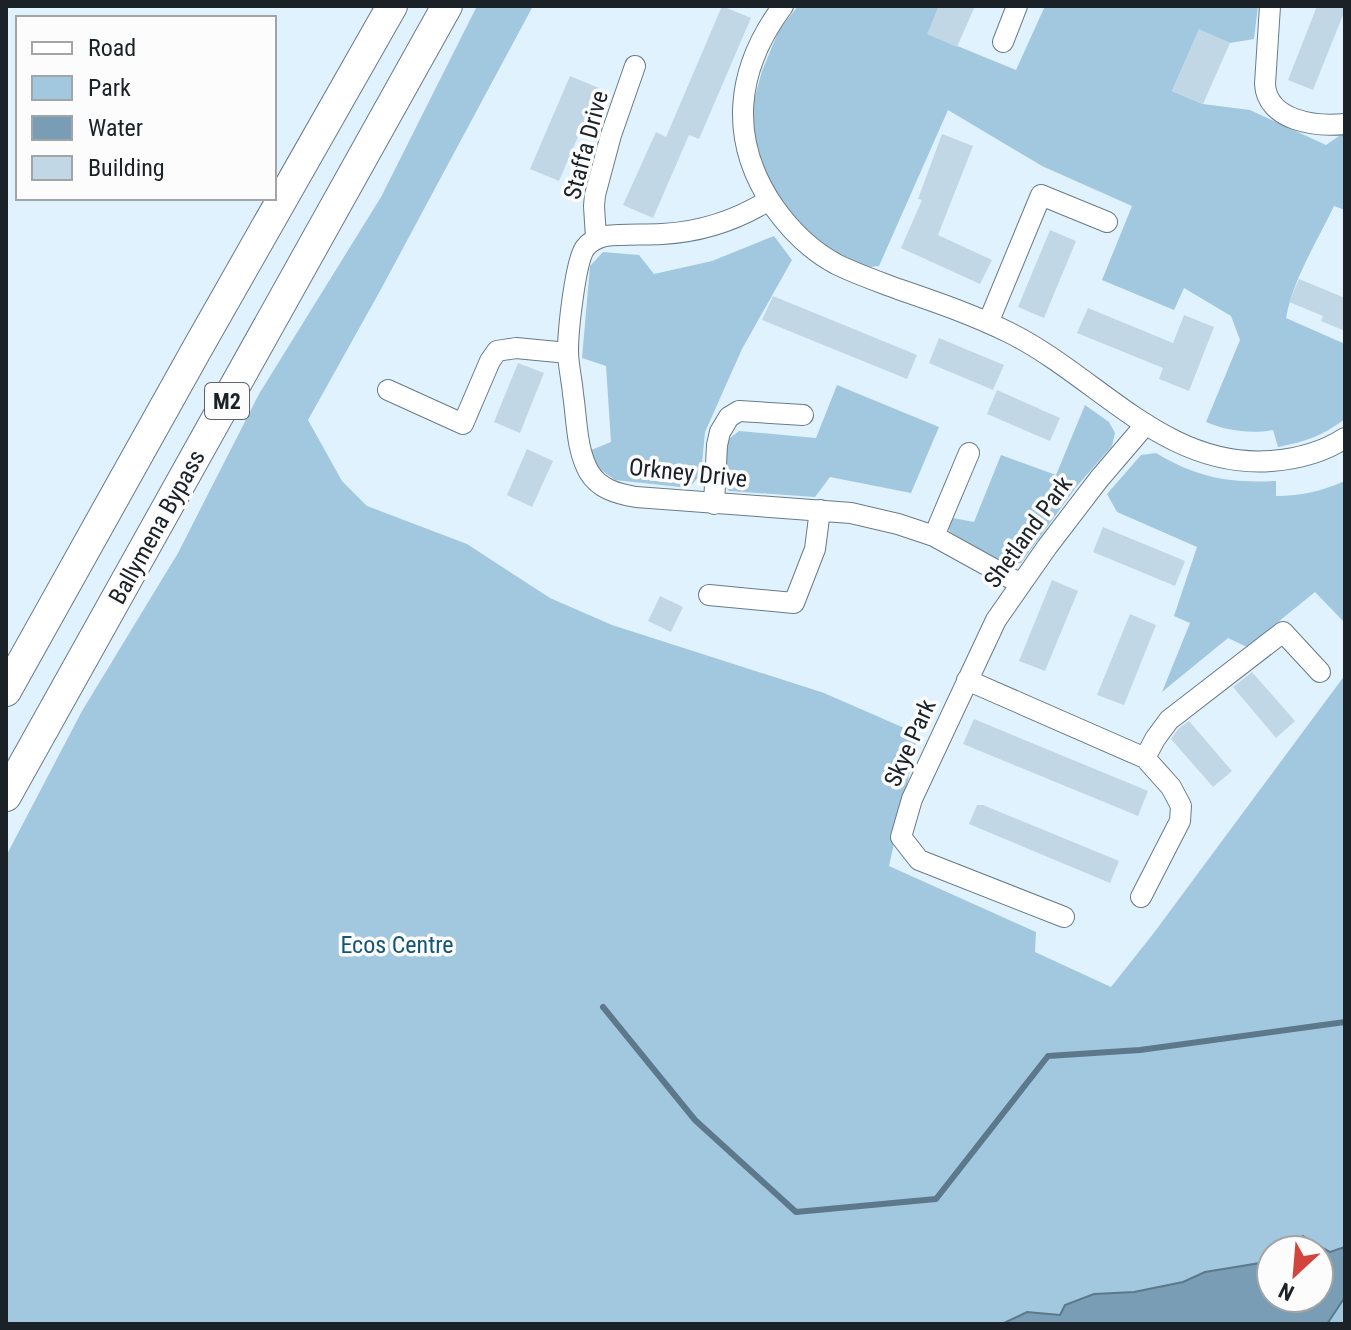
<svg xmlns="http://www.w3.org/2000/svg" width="1351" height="1330" font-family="'Roboto Condensed',sans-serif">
	<rect width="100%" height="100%" fill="#e0f2fd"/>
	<path fill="#a2c8e0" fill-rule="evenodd" d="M477,6H533L380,291L308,420L342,481L367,506L467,544L550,598L612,625L824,693L918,734L889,866L1036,932L1035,952L1111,987L1153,934L1345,675V1324H6V856L82,711L178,553L259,394L381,197ZM1271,1250H1319V1298H1271Z
		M798,6H939L928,34L1016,70L1045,6H1258L1254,39L1230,43L1199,30L1172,91L1203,104L1250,110L1326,145L1345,132V210L1334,206C1317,242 1293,279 1286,318L1345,344V419C1320,437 1307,441 1278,447L1273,430C1250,434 1228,431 1206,422L1240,340L1231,316L1184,288L1174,310L1102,280L1132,206L1042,166L948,110L879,266L860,268L825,248L799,226L775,196L759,163L752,134L753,104L762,71L779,30Z
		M774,236L792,260L742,349L705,432L701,474L689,488L615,480L597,467L591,450L611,442L606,366L582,358L590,266L603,252L639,255L654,274L712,261Z
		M837,385L939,427L911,493L830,477L815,497L729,491L722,483L725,442L739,431L816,438Z
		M1085,405L1109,422L1115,433L1112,446L1077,486L1021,563L1007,565L950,532L948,526L953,518L974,522L1001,455L1056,475Z
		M1156,453C1198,478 1228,483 1276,481V496C1301,496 1322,491 1345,481V623L1315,592L1247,647L1228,638L1162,692L1190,623L1174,616L1197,547L1117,512L1107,494L1141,455Z"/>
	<path fill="#789db5" stroke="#5c788a" stroke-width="2" d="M1303,1236L1330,1252L1345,1247V1297L1327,1324H1002L1027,1312L1060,1315L1065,1305L1094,1294L1134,1292L1183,1282L1205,1272L1266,1262L1271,1259V1298H1319V1250H1284L1292,1246Z"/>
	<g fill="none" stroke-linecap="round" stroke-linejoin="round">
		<path stroke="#5c788a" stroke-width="6" d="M603,1007L695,1120L796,1212L936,1199L1048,1056L1140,1050L1345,1022"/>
	</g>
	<path fill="#c1d7e6" d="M722,6L751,18L699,139L689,135L653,218L623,205L656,132L666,137Z
		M939,6H975L957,47L927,34Z
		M1317,6H1345V10L1313,90L1288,80Z
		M1199,29L1230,43L1203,104L1172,91Z
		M570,76L599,88L559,181L530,169Z
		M942,134L973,146L938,235L992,260L980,284L901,248L922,200L918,199Z
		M1050,230L1076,241L1044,318L1018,307Z
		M1299,279L1345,298V331L1321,321L1323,316L1289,302Z
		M773,296L917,355L907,379L762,320Z
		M1088,308L1173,343L1184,315L1214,327L1189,391L1159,379L1163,368L1077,333Z
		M939,338L1004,365L993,390L929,363Z
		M518,363L544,373L520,433L494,422Z
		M997,390L1060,418L1050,441L987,414Z
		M527,449L553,461L532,507L507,495Z
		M1103,527L1185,561L1175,586L1093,552Z
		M1052,580L1078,591L1045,671L1019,661Z
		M660,596L683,607L671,632L648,621Z
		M1130,614L1156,625L1124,705L1097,695Z
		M1252,672L1295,721L1276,738L1233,687Z
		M974,719L1148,791L1138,816L963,744Z
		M1189,721L1232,771L1213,787L1171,739L1178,729Z
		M977,805H983L1119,861L1110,883L969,824Z"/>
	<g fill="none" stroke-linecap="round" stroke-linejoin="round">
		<defs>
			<path id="minor" d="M783,6C735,70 728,140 774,207C791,231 810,250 836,264C856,274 877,281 898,289C936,302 974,315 1010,333C1098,377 1165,469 1271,461C1297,459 1322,453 1345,438
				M1270,6L1265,84C1267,121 1316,127 1345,124
				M1003,42L1017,6
				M769,200C737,220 701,232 662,234C643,235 624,234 605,236C597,238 590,241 585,248C575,262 568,332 568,351C568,365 572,380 573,394C577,419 576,449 589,472C599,489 618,494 636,497L851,513L898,524L934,536L1021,584
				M596,238L594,206L595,195L611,135L635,66
				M988,323L1041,195L1107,222
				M388,390L463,424L490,361L497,351L516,348L568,353
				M714,504L717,445L720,432L729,417L739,411L803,415
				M934,536L969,453
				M709,595L794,603L815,549L820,510
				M967,680L1145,758L1171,787L1181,806L1180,821L1141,897
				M1145,758L1155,739L1169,720L1283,632L1320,672
				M1064,917L919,860L901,837L912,799L996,620L1047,547L1099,479L1146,424"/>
			<path id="highway" d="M6,691L197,349L392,6
				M6,796L447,6"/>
		</defs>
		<use href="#minor" stroke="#677b88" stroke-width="22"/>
		<use href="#highway" stroke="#677b88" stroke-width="32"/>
		<use href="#minor" stroke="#fff" stroke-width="20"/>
		<use href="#highway" stroke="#fff" stroke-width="30"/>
	</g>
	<g text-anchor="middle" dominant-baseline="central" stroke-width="7" stroke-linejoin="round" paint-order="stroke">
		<rect fill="#fcfcfc" stroke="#5e6367" stroke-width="2" x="205" y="383" width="44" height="36" rx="6"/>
		<g font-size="22" font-weight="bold" fill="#1a2227">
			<text x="227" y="401">M2</text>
		</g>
		<g font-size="24" fill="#1a2227" stroke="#fcfcfc">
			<text transform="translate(586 145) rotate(-75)">Staffa Drive</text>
			<text transform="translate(688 473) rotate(6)">Orkney Drive</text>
			<text transform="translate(157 527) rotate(-61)">Ballymena Bypass</text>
			<text transform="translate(1028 532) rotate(-54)">Shetland Park</text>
			<text transform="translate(910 743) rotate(-66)">Skye Park</text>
		</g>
		<g font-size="24" fill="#135577" stroke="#fcfcfc">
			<text x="397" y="945">Ecos Centre</text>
		</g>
	</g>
	<rect width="1351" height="1330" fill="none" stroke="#1a2227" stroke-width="16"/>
	<rect x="16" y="16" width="260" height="184" fill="#fcfcfc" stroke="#a2a5a7" stroke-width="2"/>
	<rect x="32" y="42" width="40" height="12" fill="#ffffff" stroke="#a2a5a7" stroke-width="2"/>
	<text x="88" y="56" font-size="24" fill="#1a2227">Road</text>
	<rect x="32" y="76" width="40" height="24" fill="#a2c8e0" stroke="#a2a5a7" stroke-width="2"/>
	<text x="88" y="96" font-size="24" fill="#1a2227">Park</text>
	<rect x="32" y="116" width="40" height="24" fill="#789db5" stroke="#a2a5a7" stroke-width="2"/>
	<text x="88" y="136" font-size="24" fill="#1a2227">Water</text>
	<rect x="32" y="156" width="40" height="24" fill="#c1d7e6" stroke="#a2a5a7" stroke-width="2"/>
	<text x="88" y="176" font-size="24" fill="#1a2227">Building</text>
	<g transform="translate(1295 1274) rotate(206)"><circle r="38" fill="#fcfcfc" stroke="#a2a5a7" stroke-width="2"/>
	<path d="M0-6L14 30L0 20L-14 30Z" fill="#d2443d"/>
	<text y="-12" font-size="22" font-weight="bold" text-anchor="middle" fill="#1a2227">N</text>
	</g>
</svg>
